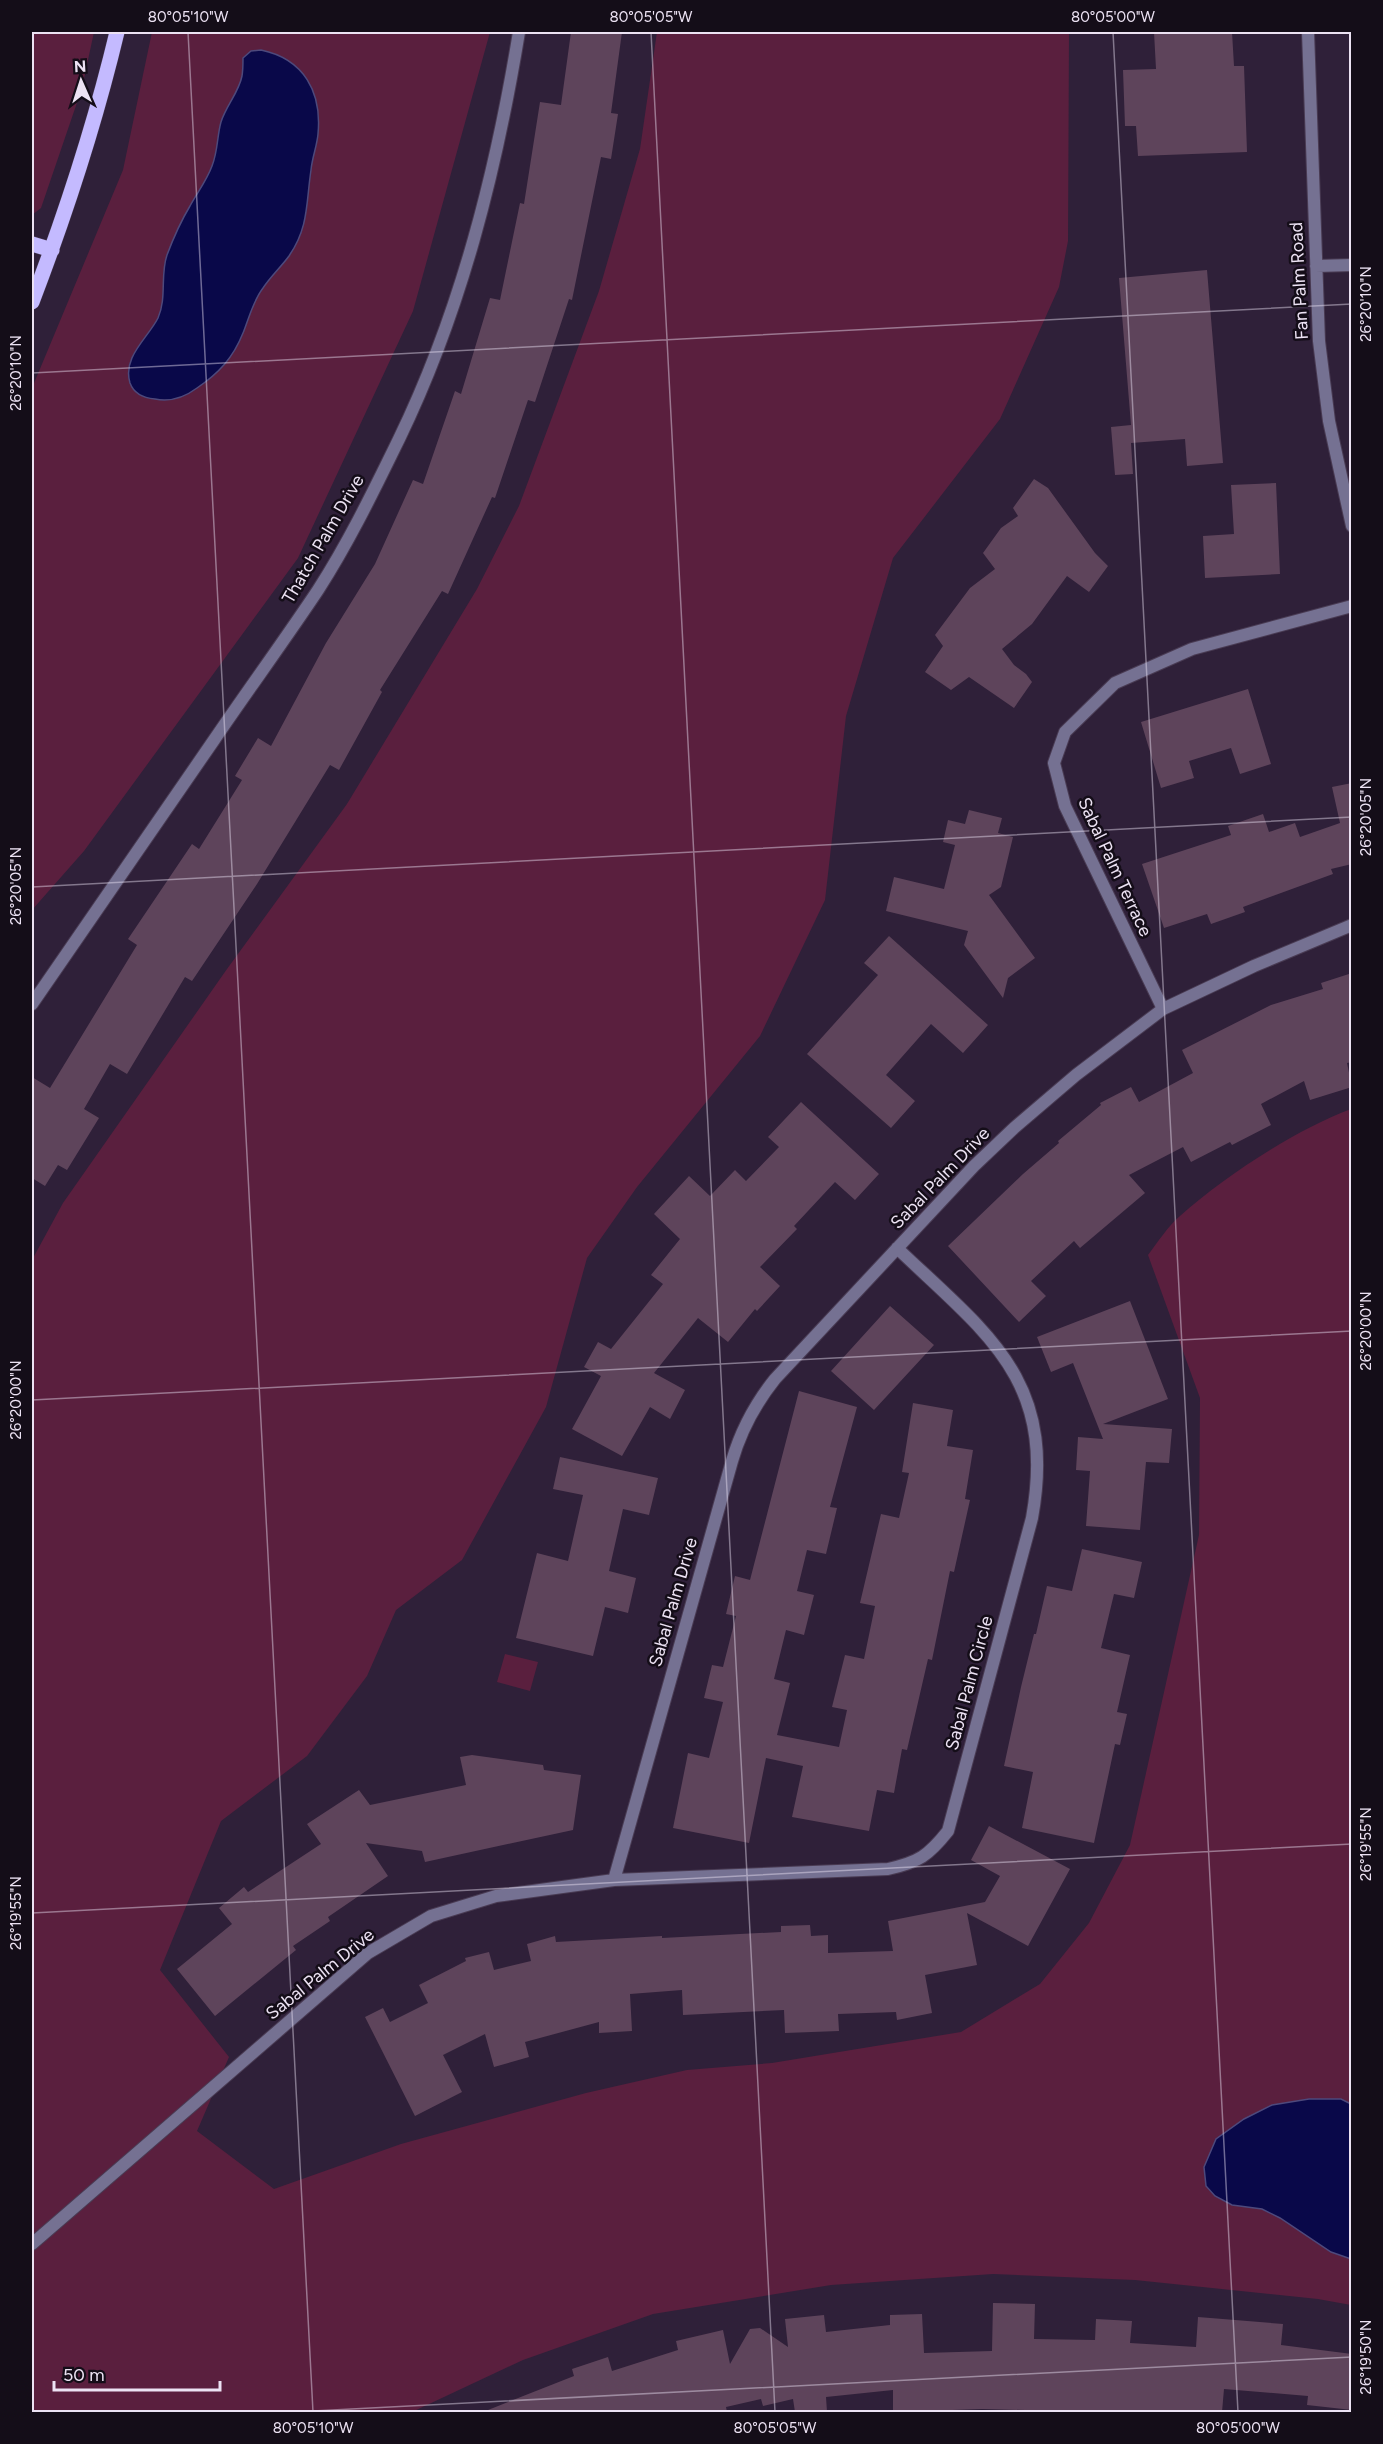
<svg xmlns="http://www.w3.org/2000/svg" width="1383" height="2444" font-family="Figtree,sans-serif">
	<rect width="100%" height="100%" fill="#2f2039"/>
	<path fill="#5a1f3e" d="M32,32H94L82,88L41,208L32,215Z
		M152,32H490L413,311L298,558L84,851L32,910V388L123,170Z
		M657,32H1069L1068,241L1059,287L1000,419L893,558L846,716L825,900L760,1036L637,1187L587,1258L546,1407L462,1560L396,1610L367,1676L307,1756L221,1821L160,1970L229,2057L197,2131L274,2189L401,2144L586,2093L687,2070L772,2063L961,2032L1040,1984L1089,1923L1130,1845L1199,1535L1200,1398L1148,1255C1158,1242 1168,1226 1180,1216C1225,1176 1295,1130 1351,1109V2305L1318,2299L1135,2280L993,2274L831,2285L653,2314L523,2360L412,2412H32V1260L63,1203L227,969L347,804L477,589L519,506L599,291L640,149Z
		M505,1654L538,1662L530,1691L497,1682Z"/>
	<path fill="#090849" stroke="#4d497c" stroke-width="1.5" d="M261,50C304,59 322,92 318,134C317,146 312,158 311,170C306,203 309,227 289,256C281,267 271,276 263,288C253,301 249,318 243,333C233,358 219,373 197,388C185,397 170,402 155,399C144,398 134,394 130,383C122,357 148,338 158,318C167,298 160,275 167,255C173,239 181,221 190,206C197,193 207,180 212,166C218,151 217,136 221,122C226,106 239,92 242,76C243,70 243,64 243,58L251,51Z
		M1309,2099H1341L1351,2104V2259L1331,2252L1280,2218L1262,2209L1232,2205L1215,2196L1206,2186L1204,2167L1216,2139L1244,2119L1272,2105Z"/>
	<path fill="#5e445b" d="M571,32H622L611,113L618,114L611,159L601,157L572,300L569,299L535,402L528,400L495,498L492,497L448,594L442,591L380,690L382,692L339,770L330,765L257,884L192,981L185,977L127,1074L110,1064L84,1109L99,1118L67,1170L58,1165L45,1186L32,1178V1077L50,1088L137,945L128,939L192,844L199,849L242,780L235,776L258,738L271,746L326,643L375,564L413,480L423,484L455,391L461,394L490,298L500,300L520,203L524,204L540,102L561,105Z
		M1154,32H1232L1234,66H1244L1247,152L1138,156L1136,126H1125L1123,70L1156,69Z
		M1207,270L1223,463L1187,466L1185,439L1131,443L1133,474L1115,475L1111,427L1131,425L1119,278Z
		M1034,479L1048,488L1095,553L1108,566L1089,592L1067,576L1032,624L1002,649L1014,665L1026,674L1032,682L1014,708L969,677L951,690L925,672L943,646L935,635L970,588L995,569L983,553L1001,528L1018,516L1013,508Z
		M1276,483L1280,574L1205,578L1203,536L1234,534L1231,485Z
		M1248,689L1271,764L1240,774L1231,748L1189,761L1194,778L1161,788L1141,722Z
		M1352,783V864L1331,869L1333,874L1243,907L1245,912L1211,924L1207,914L1164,928L1142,864L1231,835L1228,826L1263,814L1269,832L1295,823L1300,837L1340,823L1332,787Z
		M969,810L1002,818L998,833L1013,837L1001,887L989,895L1035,958L1008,978L1003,998L964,945L968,931L886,911L894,877L944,889L955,845L943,842L948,820L965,824Z
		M889,936L988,1025L963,1053L931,1024L886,1075L915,1101L891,1128L807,1054L878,975L864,963Z
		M1352,973V1062L1347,1063L1352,1087L1310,1100L1304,1081L1261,1104L1271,1125L1232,1145L1230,1142L1191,1162L1183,1147L1129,1175L1145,1193L1080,1248L1074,1241L1031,1281L1046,1296L1019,1322L948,1246L1023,1174L1059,1143L1058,1141L1101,1105L1100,1103L1131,1087L1139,1102L1193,1073L1182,1050L1271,1005L1323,989L1321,983Z
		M801,1102L879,1174L855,1200L835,1182L794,1226L797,1229L760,1267L780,1286L757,1311L755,1309L728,1342L698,1318L654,1373L685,1390L670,1419L650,1407L622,1456L572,1429L601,1376L584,1367L598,1342L611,1349L663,1284L651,1275L680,1239L654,1214L689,1176L710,1196L735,1170L746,1181L779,1147L768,1137Z
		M1130,1301L1168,1399L1103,1424L1172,1429L1169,1463L1146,1462L1140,1530L1086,1526L1090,1471L1076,1470L1078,1437L1103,1439L1073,1363L1051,1372L1037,1337Z
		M890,1306L934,1345L874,1410L831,1371Z
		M799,1391L857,1407L830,1507L837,1508L826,1554L807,1550L797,1591L814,1595L804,1635L786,1630L774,1679L790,1683L777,1735L839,1747L847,1710L832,1707L845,1655L864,1659L875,1606L860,1603L881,1514L899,1518L909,1473L902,1472L913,1403L953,1410L947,1446L973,1450L965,1499L970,1500L954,1572L950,1571L932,1660L928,1659L907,1750L902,1749L894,1793L877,1790L869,1831L792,1817L803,1766L766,1758L749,1843L673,1828L688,1753L709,1758L723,1702L704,1698L712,1665L723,1667L736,1616L726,1614L735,1576L750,1580Z
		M560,1457L658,1478L649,1515L623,1509L609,1571L636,1578L628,1613L605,1607L593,1656L516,1638L537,1553L568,1561L583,1495L553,1489Z
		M1082,1549L1142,1562L1134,1598L1114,1594L1101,1648L1130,1655L1117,1712L1127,1714L1120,1745L1115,1744L1094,1843L1022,1828L1033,1772L1004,1766L1021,1687L1034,1634H1036L1047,1586L1072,1591Z
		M472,1755L543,1765L544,1770L581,1775L573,1830L425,1862L422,1851L366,1843L388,1876L328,1917L330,1921L293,1946L296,1950L215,2016L177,1969L232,1924L219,1908L244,1887L248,1892L321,1844L307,1824L359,1790L370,1805L466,1785L460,1757Z
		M989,1826L1070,1869L1028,1946L967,1913L977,1965L925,1975L932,2013L897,2020L896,2012L838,2014L839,2031L785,2033L784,2010L683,2015L682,1990L630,1994L632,2031L599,2033V2022L525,2042L529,2057L494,2067L485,2034L443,2055L462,2092L415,2116L365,2017L383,2008L390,2022L428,2003L419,1985L466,1961L465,1958L489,1952L494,1970L531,1961L527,1944L555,1936L556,1942L662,1936V1938L781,1932V1926L810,1925L811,1936L828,1935V1953L893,1951L888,1921L985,1902L1000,1876L971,1860Z
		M993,2303L1035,2304L1034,2339L1095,2340L1096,2319L1132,2321L1130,2343L1196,2347L1198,2317L1283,2324L1281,2345L1352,2354V2410L1307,2405L1308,2396L1224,2389L1222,2412H1101L982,2409L893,2412V2390L826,2397L827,2412H795L793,2399L763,2406L761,2399L726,2407L727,2412H483L574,2376L572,2369L608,2357L612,2371L678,2350L676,2341L723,2330L730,2364L750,2329L760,2328L788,2347L785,2319L824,2315L826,2332L890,2325V2315L922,2314L924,2353L992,2351Z"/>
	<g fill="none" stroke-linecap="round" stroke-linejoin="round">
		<defs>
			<path id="minor" d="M1308,32L1319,341L1329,421L1352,526
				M1316,266L1352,265
				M32,1004C92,916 153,828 214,740C248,690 284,641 318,590C349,542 374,490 399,439C461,311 496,172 519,32
				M1163,1009L1065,806L1054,763L1065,732L1115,683L1192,649L1352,606
				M614,1880L732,1461C741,1430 755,1404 775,1379L974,1166L1014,1128L1076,1075L1163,1009L1254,966L1352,925
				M32,2244L368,1953L431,1916L496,1896L614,1880L888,1869C919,1862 928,1856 948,1831L1032,1518C1057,1379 987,1334 897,1248"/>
			<path id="primary" d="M32,244L52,250
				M32,302C66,213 95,124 117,32"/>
		</defs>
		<use href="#minor" stroke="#493b53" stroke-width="14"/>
		<use href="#primary" stroke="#493b53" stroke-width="16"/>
		<use href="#minor" stroke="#757192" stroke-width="12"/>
		<use href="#primary" stroke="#c4baff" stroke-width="15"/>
	</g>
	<path fill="none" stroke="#ece2f3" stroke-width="1.5" stroke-opacity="0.45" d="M188,32L313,2412M651,32L775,2412M1113,32L1238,2412M32,373L1352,304M32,887L1352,817M32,1400L1352,1331M32,1913L1352,1844M294,2412L1352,2357"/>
	<g text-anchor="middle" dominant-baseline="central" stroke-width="5" stroke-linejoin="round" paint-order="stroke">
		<g font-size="18" fill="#ece2f3" stroke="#140d18">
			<text transform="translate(1299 281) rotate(-93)">Fan Palm Road</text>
			<text transform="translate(323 539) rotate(-60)">Thatch Palm Drive</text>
			<text transform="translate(1115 867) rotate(65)">Sabal Palm Terrace</text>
			<text transform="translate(940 1178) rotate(-46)">Sabal Palm Drive</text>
			<text transform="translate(673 1602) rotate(-74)">Sabal Palm Drive</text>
			<text transform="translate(969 1683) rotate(-75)">Sabal Palm Circle</text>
			<text transform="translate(320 1974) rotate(-39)">Sabal Palm Drive</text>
		</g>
	</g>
	<rect width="1383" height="2444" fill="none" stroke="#140d18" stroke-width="66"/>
	<g transform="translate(81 81) rotate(357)" stroke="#140d18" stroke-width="4.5" paint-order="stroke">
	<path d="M0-4.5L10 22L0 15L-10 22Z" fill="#ece2f3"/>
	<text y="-9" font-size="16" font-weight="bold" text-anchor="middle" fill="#ece2f3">N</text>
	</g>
	<path d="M54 2381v9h166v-9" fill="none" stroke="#ece2f3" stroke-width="3"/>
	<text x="63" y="2381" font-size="18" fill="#ece2f3" stroke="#140d18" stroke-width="4.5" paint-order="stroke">50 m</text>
	<rect x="33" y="33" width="1317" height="2378" fill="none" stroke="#ece2f3" stroke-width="2"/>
	<g font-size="15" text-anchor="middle" fill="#ece2f3">
		<text x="188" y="22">80°05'10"W</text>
		<text x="651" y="22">80°05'05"W</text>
		<text x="1113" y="22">80°05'00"W</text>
		<text transform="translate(1366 304) rotate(-90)" y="5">26°20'10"N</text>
		<text transform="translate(16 373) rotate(-90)" y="5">26°20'10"N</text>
		<text transform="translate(1366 817) rotate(-90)" y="5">26°20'05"N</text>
		<text transform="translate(16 886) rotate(-90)" y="5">26°20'05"N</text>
		<text transform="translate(1366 1331) rotate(-90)" y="5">26°20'00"N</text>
		<text transform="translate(16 1400) rotate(-90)" y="5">26°20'00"N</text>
		<text transform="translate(1366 1844) rotate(-90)" y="5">26°19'55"N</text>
		<text transform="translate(16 1913) rotate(-90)" y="5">26°19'55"N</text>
		<text transform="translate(1366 2357) rotate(-90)" y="5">26°19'50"N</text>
		<text x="313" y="2433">80°05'10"W</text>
		<text x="775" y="2433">80°05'05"W</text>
		<text x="1238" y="2433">80°05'00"W</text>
	</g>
</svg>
